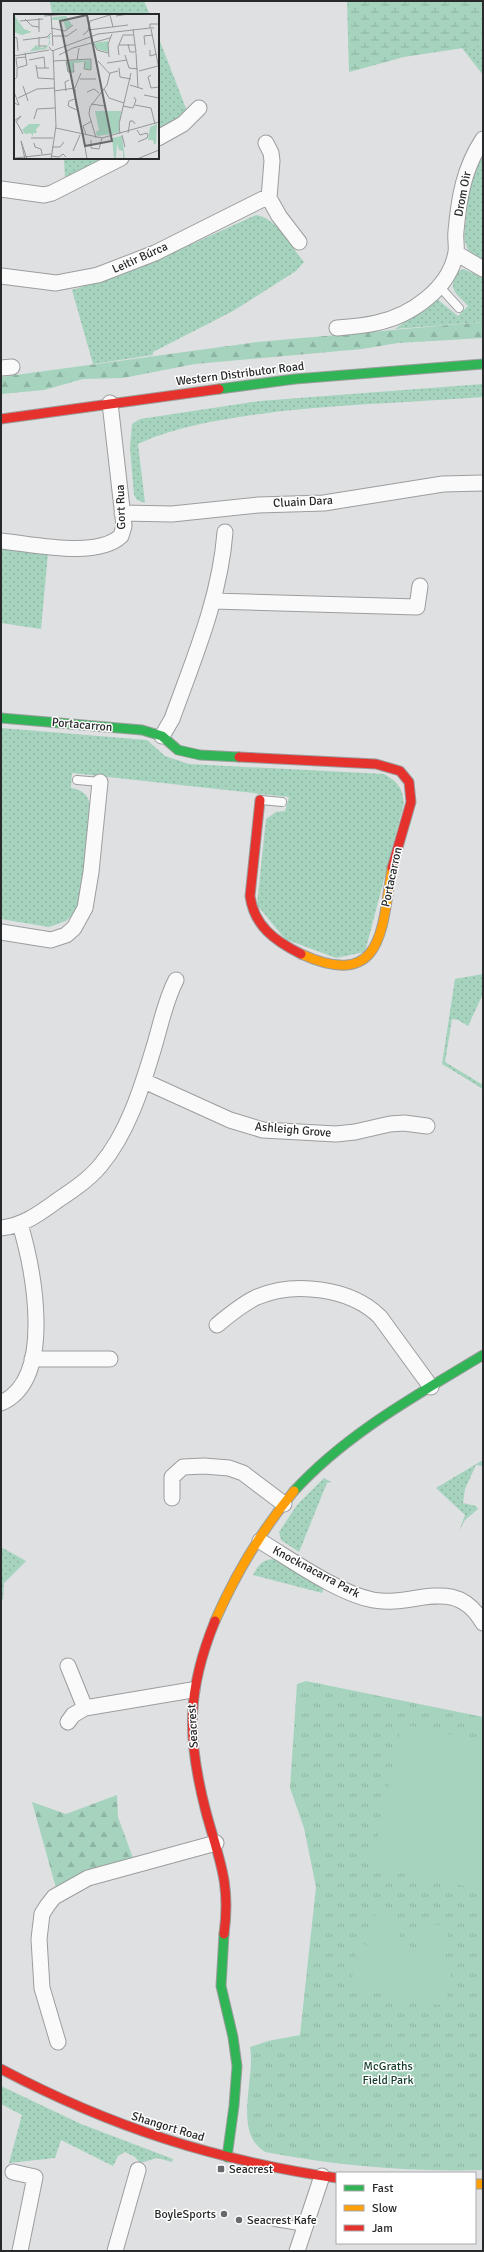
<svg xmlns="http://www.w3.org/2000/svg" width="484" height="2252" font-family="Signika,sans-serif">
	<defs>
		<pattern id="grass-dots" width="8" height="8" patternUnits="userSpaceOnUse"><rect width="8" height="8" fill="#a5d3be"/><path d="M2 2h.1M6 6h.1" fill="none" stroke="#8eb5a3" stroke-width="1.8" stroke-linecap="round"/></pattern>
		<pattern id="forest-firs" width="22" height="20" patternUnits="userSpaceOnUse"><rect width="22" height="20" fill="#a5d3be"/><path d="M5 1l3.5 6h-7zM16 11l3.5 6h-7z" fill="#8eb5a3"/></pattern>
		<pattern id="wetland-marsh" width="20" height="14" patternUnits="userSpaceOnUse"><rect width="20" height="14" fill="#a5d3be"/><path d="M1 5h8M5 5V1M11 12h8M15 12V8" fill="none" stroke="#8eb5a3"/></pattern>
		<pattern id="park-tufts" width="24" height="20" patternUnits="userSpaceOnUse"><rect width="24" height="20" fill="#a5d3be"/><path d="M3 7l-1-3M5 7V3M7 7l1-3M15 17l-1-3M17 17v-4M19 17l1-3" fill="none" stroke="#8eb5a3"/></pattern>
	</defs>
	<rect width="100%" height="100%" fill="#dfe0e2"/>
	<path fill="url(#grass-dots)" d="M50,1H144L150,15H52Z
		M158,36L187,111L158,130Z
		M483,45V75L462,48Z
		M483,154V261L468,250L464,238L469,189L476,167Z
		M64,158H106L65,179Z
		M256,215C277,218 291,246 304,262L296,271L233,311L153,352V355L93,364L72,290L137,269Z
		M464,269L483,278V322L395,329L437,299L458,316L468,306C456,293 448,291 456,272Z
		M483,384V397C406,403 329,404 252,415C213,421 174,427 138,444L145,503L137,500L134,495L130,448L132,424L140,419L260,401Z
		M1,549L48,553L41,629L1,623Z
		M1,728L147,740L165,756L189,764L384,774C398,782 402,787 404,803L365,952L336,958L285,939L257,905L266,819L276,812L285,811L289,797L72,773L71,788C82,790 88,794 90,805L83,890L78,905L72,915L66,921L49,927L1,919Z
		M483,974V994L468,1026L458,1020L452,1019L445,1062L483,1085V1089L442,1064L455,979Z
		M483,1460V1466L476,1465L465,1489L463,1503L476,1506L478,1509L465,1520L459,1531L465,1515L436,1488Z
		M324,1478L331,1482L327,1483L299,1552L281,1540L279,1532L297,1505Z
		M1,1547L26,1561L4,1583L3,1600L1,1599Z
		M276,1559L324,1587L322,1593L253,1575C259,1564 263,1559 276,1559Z
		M1,2086L81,2124L173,2159L172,2162L157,2158L140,2163L135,2157L125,2152L118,2156L113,2166L61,2140L55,2158L9,2163L22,2115L1,2104Z"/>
	<path fill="url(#forest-firs)" d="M483,322V338L398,343L362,349L195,364L123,378L83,379L44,390L1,394V377L257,342Z
		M117,1795L118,1817L133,1858L84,1872L56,1888L32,1802L66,1814Z"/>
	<path fill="url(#wetland-marsh)" d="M347,1H483V45L404,57L349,72Z"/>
	<path fill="url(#park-tufts)" d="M306,1681L483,1717V2170C409,2172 338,2166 265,2152C232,2132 256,2078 250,2047L268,2041L300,2035L316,1887L304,1828L290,1788L297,1684Z"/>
	<path fill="#a5d3be" d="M402,1724L483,1741V1890L371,1866Z
		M375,1913L403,1918L397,1950L415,1954L421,1922L449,1927L443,1959L453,1961L445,2006L350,1988L358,1943L369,1945Z"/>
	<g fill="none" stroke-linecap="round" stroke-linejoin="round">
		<defs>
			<path id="lane" d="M439,286L459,308
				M77,780L100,782
				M261,800L282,802
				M275,2222L305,2227"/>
			<path id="street" d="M158,138L183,124L199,108
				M266,143L271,153L272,161L269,198L279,216L299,242
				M1,189L44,195L52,193L121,158
				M456,253L483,269
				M1,276L56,283L98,275L155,253L269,196
				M337,328C350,327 363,326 376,323C410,316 450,289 456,252C457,245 455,238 456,231C459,197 464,168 483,139
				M1,368L12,367
				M122,513L172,514L258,505L324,503L443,484L483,483
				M1,541C33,544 96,559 121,536L124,526L110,403
				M214,601L417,607L420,586
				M162,736L172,719C194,658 220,598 225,532
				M1,932L51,940L66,935L74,928L85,908L91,872L100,782
				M144,1081L230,1120L263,1130L336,1134L355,1132L390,1124L404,1123L427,1126
				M1,1228C23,1226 40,1213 58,1200C73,1190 88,1180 100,1166C128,1133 142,1087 154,1047C161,1024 165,1001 176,980
				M217,1325C229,1315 242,1304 257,1297C295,1281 351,1288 380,1317L431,1387
				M32,1359H110
				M1,1403C56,1379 33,1268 20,1224
				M172,1498V1477L183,1467L204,1466L229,1468L243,1473L284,1504
				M260,1541C292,1560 337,1593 373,1600C414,1608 455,1574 483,1623
				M68,1666L85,1708
				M68,1722L73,1715L85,1708L192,1690
				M58,2042L42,1988L39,1939L42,1914L47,1906L54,1897L88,1878L216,1843
				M13,2172L35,2177L20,2251
				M115,2251L138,2170
				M297,2251L322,2176"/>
			<path id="fast" d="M219,389L295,379L483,364
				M1,718L142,730L162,736L178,750L200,755L239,757
				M294,1491C347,1433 417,1395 483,1355
				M224,1934L221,1986L233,2037L237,2066L234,2106L227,2157"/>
			<path id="slow" d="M301,954C384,992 382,927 392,868
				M215,1621C235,1575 262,1530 294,1491
				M475,2184H483"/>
			<path id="jam" d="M1,419L219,389
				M239,757L376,764L400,771L409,782L411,802L392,868
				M260,800L250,896C254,926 275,941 301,954
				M215,1621C186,1692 187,1739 206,1812C219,1860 231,1883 224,1934
				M1,2069C111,2127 214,2160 337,2178"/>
		</defs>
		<use href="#lane" stroke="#9c9d9e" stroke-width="10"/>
		<use href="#street" stroke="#9c9d9e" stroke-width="17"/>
		<use href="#fast" stroke="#9c9d9e" stroke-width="11"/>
		<use href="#slow" stroke="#9c9d9e" stroke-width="11"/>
		<use href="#jam" stroke="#9c9d9e" stroke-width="11"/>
		<use href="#lane" stroke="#fafafb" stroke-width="8"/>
		<use href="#street" stroke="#fafafb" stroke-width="15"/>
		<use href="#fast" stroke="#30b455" stroke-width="9"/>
		<use href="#slow" stroke="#ff9f0a" stroke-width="9"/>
		<use href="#jam" stroke="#e5322d" stroke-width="9"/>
	</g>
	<g fill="#68696a" stroke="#fff" stroke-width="1.5">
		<rect x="217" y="2165" width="8" height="8" rx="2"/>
		<circle cx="224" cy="2214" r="4"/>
		<circle cx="239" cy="2220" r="4"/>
	</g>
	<g text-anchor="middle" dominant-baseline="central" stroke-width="3" stroke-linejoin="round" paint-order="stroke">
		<g font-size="12" fill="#28292a" stroke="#fff">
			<text transform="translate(463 194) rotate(-79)">Drom Oir</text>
			<text transform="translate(140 258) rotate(-24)">Leitir Búrca</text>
			<text transform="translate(240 374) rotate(-7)">Western Distributor Road</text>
			<text transform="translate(303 502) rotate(-3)">Cluain Dara</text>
			<text transform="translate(121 507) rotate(-92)">Gort Rua</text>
			<text transform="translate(82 725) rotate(5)">Portacarron</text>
			<text transform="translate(392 877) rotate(-78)">Portacarron</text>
			<text transform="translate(293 1130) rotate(5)">Ashleigh Grove</text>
			<text transform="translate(316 1572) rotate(28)">Knocknacarra Park</text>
			<text transform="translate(193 1726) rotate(-93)">Seacrest</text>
			<text transform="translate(168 2127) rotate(17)">Shangort Road</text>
		</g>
		<g font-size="12" fill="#153f2d" stroke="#fff">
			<text x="388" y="2066">McGraths<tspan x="388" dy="14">Field Park</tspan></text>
		</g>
		<g font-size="12" fill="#28292a" stroke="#fff" text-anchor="start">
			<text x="229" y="2169">Seacrest</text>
			<text x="216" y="2214" text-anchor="end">BoyleSports</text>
			<text x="247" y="2220">Seacrest Kafe</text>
		</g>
	</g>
	<g transform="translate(14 14)">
		<rect width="145" height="145" fill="#dfe0e2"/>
		<path d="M0,1L10,15L18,18L8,21L0,18ZM52,2L58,11L52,16L49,6H38L39,3ZM36,21V29L32,35L0,40L15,38L22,31L28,34L34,31L36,25L33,24ZM94,27V38L83,35L80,29ZM76,46L77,55H71V48L59,49V58H54L52,47ZM15,110H27L22,115L23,119H19V123L17,119L11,120L8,116ZM143,110L142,130H140L139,126H134L136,113Z" fill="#a5d3be"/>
		<path d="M108,122L111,145L109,144V137L105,136L103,130L102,144L108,145H100L98,124Z" fill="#a5d3be"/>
		<path d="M81,97H107L105,119L83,122L82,118L85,116Z" fill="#a5d3be"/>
		<path d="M87,98H101V107L87,106Z" fill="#a5d3be"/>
		<path fill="none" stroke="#969798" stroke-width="1" d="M37,0L39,32M96,1L99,13M30,2L53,0M102,2L114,0M11,5L18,12L25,13M6,7L29,5M37,14L51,17L59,11M140,14H136V10H145M137,15L145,55M74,16L114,11M25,18V4M69,21L74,17L76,7L99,0M38,22H53L63,15M0,23L3,24L4,37M25,23V32H32M9,26L33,23L37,19M79,28L83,36L94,39M114,30L116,38H122L119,15M105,31H121M131,31L130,22L139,21M35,33L38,37L84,20L136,14M136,36V42L143,40M122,39L124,74M45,41L59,34L96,24M105,41L104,33L109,21H119M111,41L115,54L124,55M0,42L35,36M95,43L94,30L98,20M15,46L30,43L31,54M63,46L65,34M39,47L77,45V56L70,55L71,48M52,47L54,58H60L59,49M84,47L96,60M93,49L113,46M22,51L24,64L40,65M3,53L2,44L12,43M22,54H35M105,54L106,63L117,65M125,57L144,52M137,61L134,63L137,74L145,73M66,65H82M0,66L3,63V54L13,51L11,39M116,71L129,75M9,72L14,87M61,75L62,92M90,75L95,84L110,89M40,77L61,74L67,59M52,77L51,68L55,66M0,78L5,91L0,89M73,78L80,75L85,79M130,81L145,84M4,84L23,75L40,74M61,85L55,87L54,92L63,96M77,90L91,92M121,91L137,94M109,92L119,94L122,86L120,83M137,94L141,110M20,105L23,95L41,94M0,107L7,102L2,108M2,107L9,120M42,114L88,124L145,108M123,116L126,121L133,119L134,121L133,124L124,128M114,119L116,107H119L121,110M72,120L69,112L78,107M106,120L105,110L117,59M108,121L111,133M17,124H39M82,124L75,100L76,93L93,71L96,59L104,57M77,126V134L85,135L88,124M7,127L13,145M7,127L11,145M70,127L73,145M20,129L21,133L27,135L28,140M38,133H46L50,128M59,137L66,121M37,142L45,143L49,140L52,143M1,144L37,140M37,145L42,112L39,36M123,145L145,136"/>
		<path fill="#68696a" fill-opacity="0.15" stroke="#68696a" stroke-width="2" d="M73,1L98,127L71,132L46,7Z"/>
		<rect width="145" height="145" fill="none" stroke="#28292a" stroke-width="2"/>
	</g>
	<rect width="484" height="2252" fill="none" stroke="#28292a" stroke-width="4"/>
	<rect x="336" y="2172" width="140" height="72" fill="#ffffff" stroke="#a9a9aa"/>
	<rect x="344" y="2185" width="20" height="6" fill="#30b455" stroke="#a9a9aa"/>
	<text x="372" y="2192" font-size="12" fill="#28292a">Fast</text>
	<rect x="344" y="2205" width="20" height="6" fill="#ff9f0a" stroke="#a9a9aa"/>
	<text x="372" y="2212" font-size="12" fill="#28292a">Slow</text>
	<rect x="344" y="2225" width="20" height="6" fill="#e5322d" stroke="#a9a9aa"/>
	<text x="372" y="2232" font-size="12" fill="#28292a">Jam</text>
</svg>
